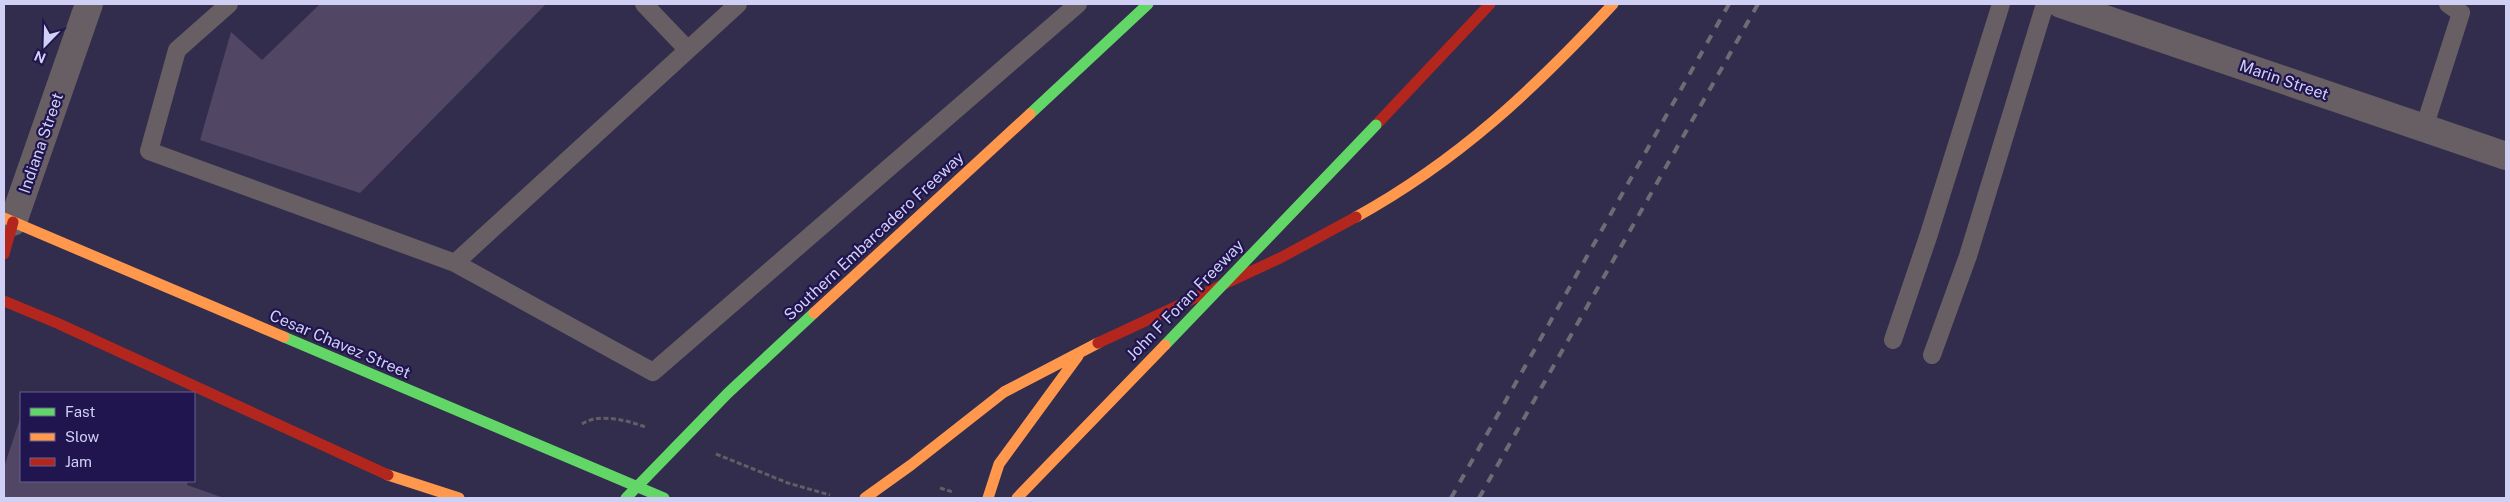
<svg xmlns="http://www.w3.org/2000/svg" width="2510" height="502" font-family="'Public Sans',sans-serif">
	<rect width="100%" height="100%" fill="#322d4c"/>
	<path fill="#514764" d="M320,4H546L360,193L200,140L231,32L262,60Z
		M21,416V481H188L187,485L224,498H4V467Z"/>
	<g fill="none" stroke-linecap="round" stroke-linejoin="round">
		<path stroke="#645d66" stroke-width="3" stroke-dasharray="5 2.5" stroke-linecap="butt" d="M582,424C598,413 627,420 645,427
			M716,454L788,483L830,495
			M940,488L953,492"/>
		<path stroke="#685f64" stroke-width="18" d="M229,4L177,50L149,151L455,263L653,372L1078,4
			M644,4L687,49
			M2424,128L2461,13L2448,4
			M455,263L738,4
			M1893,340L1928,237L2001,4
			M1932,355L1968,256L2045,4"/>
		<path stroke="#685f64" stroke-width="28" d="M2061,4L2506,156
			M13,222L89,4"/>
		<path stroke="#63d668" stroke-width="11" d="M284,337L664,498"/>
		<path stroke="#ff974d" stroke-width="11" d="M1356,217C1459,160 1533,90 1613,4
			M4,218L284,337
			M388,475L459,498
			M865,498L911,465L1004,392L1098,343
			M988,498L999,464L1078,356"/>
		<path stroke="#b3261e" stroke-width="11" d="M1376,125L1490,4
			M4,254L13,222
			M4,301L57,323L388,475
			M1098,343L1280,258L1356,217"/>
		<path stroke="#706a75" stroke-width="4" stroke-dasharray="9 9" stroke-linecap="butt" d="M1451,498L1729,4
			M1479,498L1758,4"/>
		<path stroke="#63d668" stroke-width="11" d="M1030,114L1148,4
			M1165,345L1376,125
			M626,498L728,393L814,313"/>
		<path stroke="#ff974d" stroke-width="11" d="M814,313L1030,114
			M1017,498L1165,345"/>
	</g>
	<g text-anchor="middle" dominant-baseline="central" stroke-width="4.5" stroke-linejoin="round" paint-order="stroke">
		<g font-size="16" fill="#d0d0f4" stroke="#20154e">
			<text transform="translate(2284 80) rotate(19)">Marin Street</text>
			<text transform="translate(41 143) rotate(-71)">Indiana Street</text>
			<text transform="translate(874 236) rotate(-43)">Southern Embarcadero Freeway</text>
			<text transform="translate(1185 300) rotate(-46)">John F Foran Freeway</text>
			<text transform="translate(340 344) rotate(23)">Cesar Chavez Street</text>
		</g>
	</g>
	<rect width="2510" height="502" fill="none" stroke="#d0d0f4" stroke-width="10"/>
	<rect x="20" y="392" width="175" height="90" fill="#20154e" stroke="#666090"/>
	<rect x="30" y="408" width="25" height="8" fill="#63d668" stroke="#666090"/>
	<text x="65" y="417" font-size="15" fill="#d0d0f4">Fast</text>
	<rect x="30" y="433" width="25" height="8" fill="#ff974d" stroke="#666090"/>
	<text x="65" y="442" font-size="15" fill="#d0d0f4">Slow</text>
	<rect x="30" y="458" width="25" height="8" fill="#b3261e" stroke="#666090"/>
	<text x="65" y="467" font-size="15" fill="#d0d0f4">Jam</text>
	<g transform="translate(45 45) rotate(203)" stroke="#20154e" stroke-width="4" paint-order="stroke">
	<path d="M0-4L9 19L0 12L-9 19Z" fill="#d0d0f4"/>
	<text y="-8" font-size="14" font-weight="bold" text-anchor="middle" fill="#d0d0f4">N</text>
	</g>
</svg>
